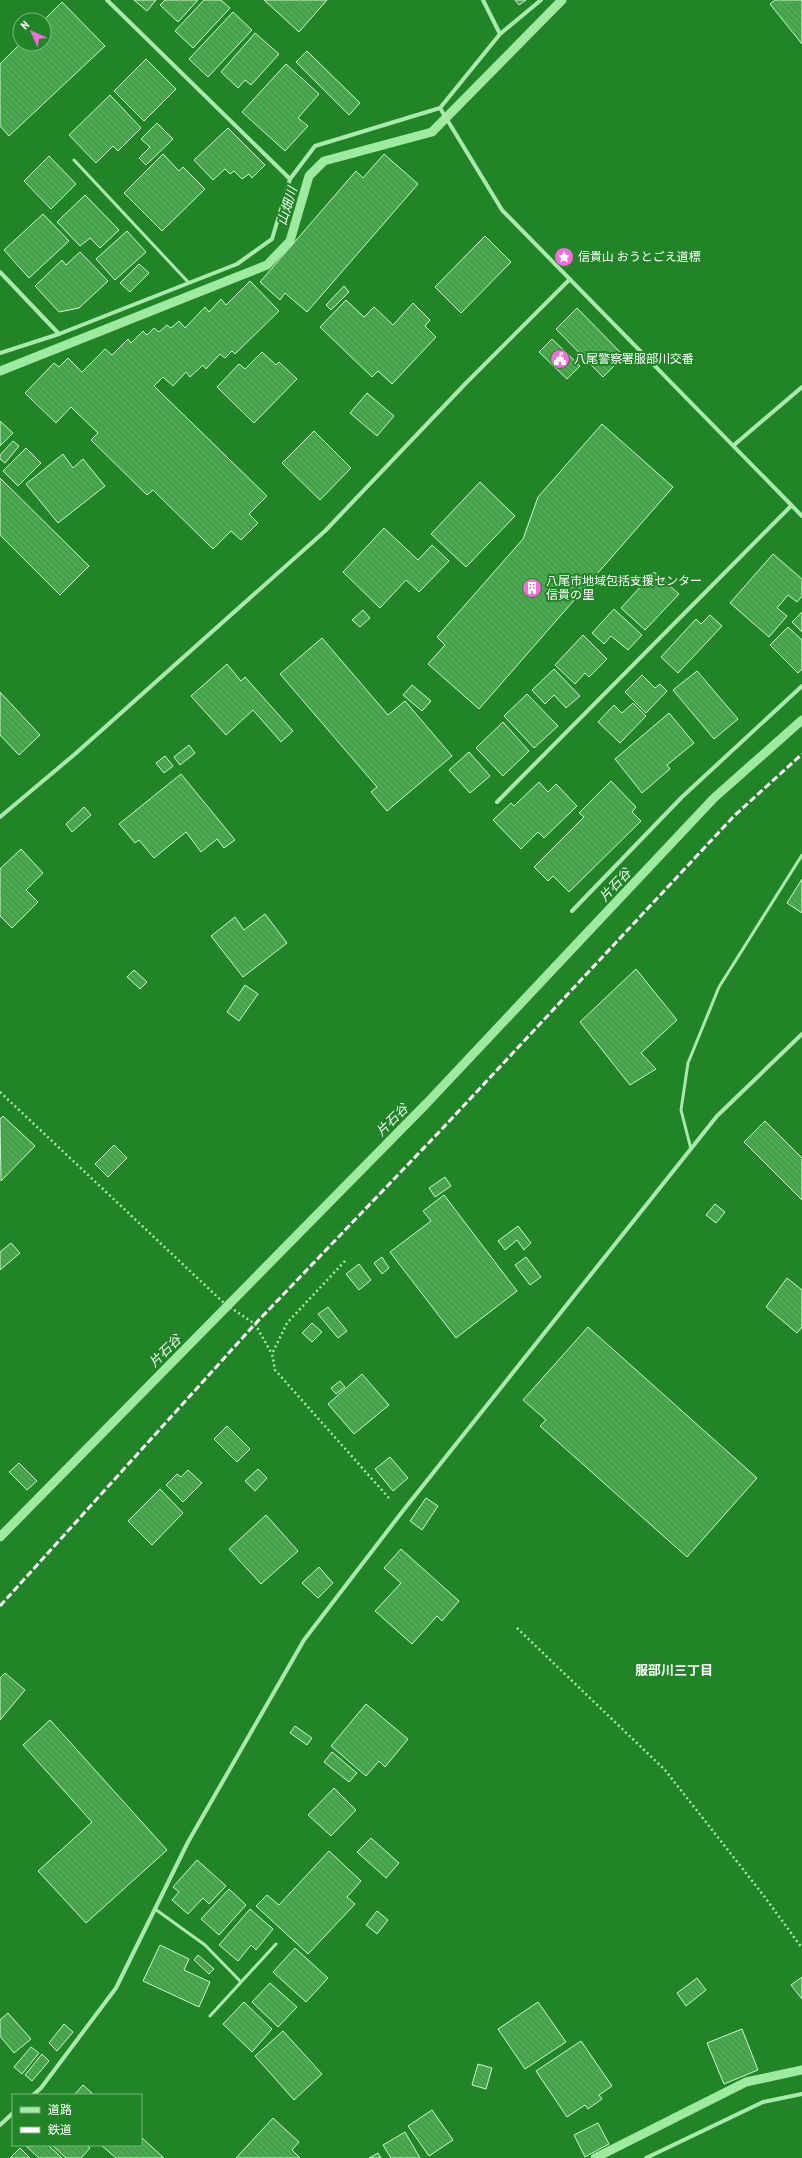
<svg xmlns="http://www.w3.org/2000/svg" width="802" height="2158" font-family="'Roboto Condensed','Noto Sans JP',sans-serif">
	<defs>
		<pattern id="building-back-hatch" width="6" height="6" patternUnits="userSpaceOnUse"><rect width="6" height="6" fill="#46ab4a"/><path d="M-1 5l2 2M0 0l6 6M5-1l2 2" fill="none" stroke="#488e4b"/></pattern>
	</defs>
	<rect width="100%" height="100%" fill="#218427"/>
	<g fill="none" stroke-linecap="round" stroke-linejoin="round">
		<path stroke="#9eeaa0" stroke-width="9" d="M0,371L267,265L290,241L309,176L324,161L432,132L562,0
			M0,1537L427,1103L714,798L802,720
			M595,2158L746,2082L802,2070"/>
	</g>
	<path fill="url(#building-back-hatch)" stroke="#cef7d0" d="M134,0H156L147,11Z
		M165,0H198L178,22L160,5Z
		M204,0H221L230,8L193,48L175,31Z
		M264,0H327L299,32Z
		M515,0H526L519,5Z
		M775,0H802V44L770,4Z
		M62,2L105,46L9,136L0,126V64L20,44H44V20Z
		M233,12L252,30L208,77L189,59Z
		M255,33L279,54L251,85L245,80L238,88L221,72Z
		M307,51L360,103L349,115L296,62Z
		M146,59L176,89L144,121L114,91Z
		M286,64L319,94L298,118L308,126L285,151L242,112Z
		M110,95L141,128L118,151L113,146L96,163L69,135Z
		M157,123L173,139L146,165L139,158L150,147L141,139Z
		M228,128L265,165L252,178L249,174L242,179L234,171L230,174L225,169L213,180L194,160Z
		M163,154L179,171L183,167L205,189L162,231L124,193Z
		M384,154L418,184L307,312L285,293L280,300L260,282L356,171L363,178Z
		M49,156L76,184L51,209L24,181Z
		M85,195L119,230L100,248L90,238L80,246L57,222Z
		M43,214L69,241L29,278L4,250Z
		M127,231L146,252L115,280L96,259Z
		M485,236L511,262L461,313L435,287Z
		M80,252L108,281L79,308L59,312L35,286L62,260L66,265Z
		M139,264L149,273L130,292L120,283Z
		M250,281L279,311L235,354L232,351L225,358L220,354L206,369L203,365L190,377L186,372L173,386L163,377L154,386L267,496L249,514L258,523L241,540L231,531L213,549L153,490L147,495L91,440L98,433L71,407L56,423L25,393L54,363L59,367L68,358L82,372L105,349L112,355L128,339L131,343L143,331L147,335L154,328L159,332L167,325L171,328L179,321L185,328L205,307L209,312L221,299L226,305Z
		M344,286L349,292L331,310L326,305Z
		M346,300L364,317L374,307L393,325L413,303L430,320L425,326L436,337L392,384L378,371L372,377L320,327Z
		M577,308L624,356L603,377L556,329Z
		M552,339L580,366L567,379L539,352Z
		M262,352L276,365L279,362L297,379L254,423L217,387L239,364L245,369Z
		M367,393L394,416L377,436L350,413Z
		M0,421L13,433L0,446Z
		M602,424L673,487L479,709L428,664L445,645L437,637L523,539L538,497Z
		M314,431L351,468L320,500L282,463Z
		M13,441L19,446L5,463L0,459V455Z
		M26,448L41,463L18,486L3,471Z
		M63,454L73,468L83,459L105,486L58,523L26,484Z
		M0,478L89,566L60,595L0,535Z
		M480,482L515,516L466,567L431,534Z
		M384,528L418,560L432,545L449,561L419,592L406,580L380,608L343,572Z
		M773,554L802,579V596L797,602L788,595L777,608L787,616L769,637L730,603Z
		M654,572L679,594L645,630L621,608Z
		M614,609L642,635L628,650L611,636L604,644L592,633Z
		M363,610L370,618L360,627L352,620Z
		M802,612V632L792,622Z
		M710,615L722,626L678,673L661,657L696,619L701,624Z
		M788,627L802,640V669L798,673L770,645Z
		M583,635L607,659L589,677L585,673L575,684L555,665Z
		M322,638L388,715L405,701L452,756L387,811L371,792L377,787L280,674Z
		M227,664L241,681L245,677L293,731L281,742L253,710L226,735L191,696Z
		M554,669L580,696L566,708L554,695L545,704L532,690Z
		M697,671L738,719L714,739L673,690Z
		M642,675L655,688L660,684L667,691L646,713L625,692Z
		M412,685L431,701L422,711L403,695Z
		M0,692L40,735L19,755L0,735Z
		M527,694L558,726L534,748L504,716Z
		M633,703L646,716L620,743L598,722L614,705L622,713Z
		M669,713L694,743L667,765L670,769L642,793L615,759Z
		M503,722L529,751L503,776L476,748Z
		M189,745L195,753L180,765L174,757Z
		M469,752L490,776L470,793L449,770Z
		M165,756L173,766L164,773L156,763Z
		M181,774L235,840L224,848L217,839L201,852L186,832L154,858L139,840L135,843L119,824Z
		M611,781L636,807L632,812L641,821L569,892L553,876L548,881L534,867L584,817L579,813Z
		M539,782L548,792L556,784L577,806L544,838L538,832L521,849L493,820L511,803L514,806Z
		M84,807L91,815L72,832L66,824Z
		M21,849L43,873L26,890L38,902L12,928L0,916V869Z
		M802,879V913L787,903Z
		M265,914L287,943L243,977L211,936L235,917L244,930Z
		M636,969L677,1020L641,1053L656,1069L630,1085L580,1022Z
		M134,970L147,982L140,989L127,977Z
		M245,985L258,994L239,1021L227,1012Z
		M3,1116L35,1146L1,1181L0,1119Z
		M765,1121L802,1158V1200L744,1142Z
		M114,1145L127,1158L108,1177L95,1164Z
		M445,1177L451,1186L435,1197L429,1188Z
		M444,1195L517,1291L456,1338L390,1252L431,1221L423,1211Z
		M715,1204L725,1212L716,1223L706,1215Z
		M518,1226L531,1243L524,1250L517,1240L505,1250L498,1241Z
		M11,1243L20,1253L0,1270V1252Z
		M382,1257L389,1268L382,1274L374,1263Z
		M526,1257L541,1277L530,1285L515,1265Z
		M359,1264L371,1280L359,1290L346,1274Z
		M787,1278L802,1290V1327L797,1333L766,1307Z
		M328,1307L347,1331L338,1338L318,1314Z
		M312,1323L322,1332L312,1342L302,1333Z
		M588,1327L757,1478L687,1557L540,1426L546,1420L523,1400Z
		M362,1374L389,1405L354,1434L328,1404Z
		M340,1381L345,1387L336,1394L331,1388Z
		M227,1426L250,1449L237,1462L214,1439Z
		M390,1457L408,1478L393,1491L375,1469Z
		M19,1463L37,1481L27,1490L9,1472Z
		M258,1469L267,1478L255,1491L245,1481Z
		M188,1470L202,1483L183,1502L166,1485L177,1474L181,1477Z
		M160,1489L183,1513L152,1545L128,1521Z
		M426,1498L438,1506L422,1530L410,1521Z
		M266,1515L298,1551L261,1584L229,1549Z
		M401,1549L459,1601L442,1621L437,1616L412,1644L375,1611L401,1583L384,1568Z
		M319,1567L333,1583L318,1598L302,1583Z
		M5,1673L25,1690L0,1720V1678Z
		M366,1704L408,1739L385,1767L379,1761L366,1776L331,1746Z
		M50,1720L167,1850L86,1923L38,1871L92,1822L23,1745Z
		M295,1726L312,1738L307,1745L290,1733Z
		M332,1752L357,1773L349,1782L324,1762Z
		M334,1788L356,1810L331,1836L308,1815Z
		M371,1838L399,1863L386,1878L357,1852Z
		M329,1851L361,1881L347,1897L355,1904L308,1954L256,1906L267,1895L279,1905Z
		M197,1860L226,1886L209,1904L203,1898L188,1914L172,1900L179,1892L173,1887Z
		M229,1889L246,1905L219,1935L201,1919Z
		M250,1909L273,1929L256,1950L251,1945L238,1961L219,1945Z
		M377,1911L388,1920L377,1934L366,1925Z
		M160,1945L189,1959L184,1970L210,1982L199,2007L143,1981Z
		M295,1948L328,1978L306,2002L273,1972Z
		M198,1955L214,1969L209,1974L194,1960Z
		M802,1977V1999L791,1985Z
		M697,1978L706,1990L686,2006L677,1993Z
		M270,1983L297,2007L278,2027L252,2002Z
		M244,2002L272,2029L252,2052L223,2024Z
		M538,2002L566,2042L525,2069L498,2029Z
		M8,2013L31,2039L14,2053L0,2036V2020Z
		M64,2024L73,2032L57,2051L49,2043Z
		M742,2029L758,2070L724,2084L707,2043Z
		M283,2031L322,2074L294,2100L255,2056Z
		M581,2041L612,2086L599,2095L602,2099L588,2109L585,2105L567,2117L536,2071Z
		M31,2047L39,2053L22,2074L14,2067Z
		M42,2054L49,2061L32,2081L25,2075Z
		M478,2064L492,2068L486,2089L472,2085Z
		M83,2085L94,2095H74Z
		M432,2110L453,2140L429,2156L408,2126Z
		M273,2118L299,2142L292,2150L300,2158H236Z
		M598,2123L609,2144L585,2157L574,2135Z
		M405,2132L420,2158H391L383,2145Z
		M141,2137L164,2158H116L101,2145H141Z
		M48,2145L62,2158H39L26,2146Z
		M52,2145H87L90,2148L81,2158H66Z
		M20,2148L30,2158H10Z
		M378,2153L381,2158H369Z"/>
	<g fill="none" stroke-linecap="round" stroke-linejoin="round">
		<path stroke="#aae9ac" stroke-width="2.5" stroke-dasharray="2 3" stroke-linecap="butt" d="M0,1092L225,1304L255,1324L272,1354
			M345,1261L287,1323L272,1354L275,1370L389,1498
			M517,1628L665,1770L764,1896L802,1948"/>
		<path stroke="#aae9ac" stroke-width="3" d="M74,160L189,283
			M691,1149L681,1110L688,1063L719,987L802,855
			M155,1909L205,1945L241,1982
			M210,2016L276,1944"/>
		<path stroke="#aae9ac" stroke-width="4" d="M107,0L290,179
			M483,0L500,34
			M440,108L502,210L802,516
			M0,272L59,334
			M0,353L59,334L237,264L272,239L290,179L315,146L440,108L500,34L541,0
			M734,445L802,387
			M497,802L791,506
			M0,817L75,754L325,531L466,383L570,279
			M572,911L682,797L802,686
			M33,2095L41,2088L116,1988L188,1842L304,1640L402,1512L717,1116L802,1034
			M0,2125L13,2113
			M646,2158L763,2102L802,2094"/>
		<path stroke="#fff" stroke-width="3" stroke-dasharray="7 3" stroke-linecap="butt" d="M0,1606L255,1324L441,1130L734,816L802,754"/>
	</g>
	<defs>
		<symbol id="sight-disc" viewBox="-11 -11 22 22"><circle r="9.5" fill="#f56bd9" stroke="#218427"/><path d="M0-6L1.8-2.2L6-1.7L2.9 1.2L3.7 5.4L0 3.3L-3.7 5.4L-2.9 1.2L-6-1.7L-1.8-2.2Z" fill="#fff"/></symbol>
		<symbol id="civic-disc" viewBox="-11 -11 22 22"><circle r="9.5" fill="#f56bd9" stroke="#218427"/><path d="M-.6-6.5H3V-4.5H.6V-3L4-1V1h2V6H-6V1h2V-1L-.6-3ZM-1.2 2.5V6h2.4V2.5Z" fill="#fff"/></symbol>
		<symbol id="building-disc" viewBox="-11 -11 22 22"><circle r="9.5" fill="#f56bd9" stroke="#218427"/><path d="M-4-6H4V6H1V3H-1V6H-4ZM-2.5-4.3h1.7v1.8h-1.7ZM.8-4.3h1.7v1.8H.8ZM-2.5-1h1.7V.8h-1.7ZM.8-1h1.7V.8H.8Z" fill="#fff"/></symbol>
	</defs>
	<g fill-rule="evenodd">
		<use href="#sight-disc" x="553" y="246" width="22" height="22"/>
		<use href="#civic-disc" x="549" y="348" width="22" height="22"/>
		<use href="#building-disc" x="521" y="577" width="22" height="22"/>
	</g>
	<g text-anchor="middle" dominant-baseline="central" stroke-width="4" stroke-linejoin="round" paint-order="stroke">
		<g font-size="12" fill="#fff" stroke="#218427" text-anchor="start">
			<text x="578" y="257">信貴山 おうとごえ道標</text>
			<text x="574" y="359">八尾警察署服部川交番</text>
			<text x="546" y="581">八尾市地域包括支援センター<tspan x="546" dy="14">信貴の里</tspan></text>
		</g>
		<g font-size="13" font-style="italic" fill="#f0fcf1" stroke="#218427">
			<text transform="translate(287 206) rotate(-73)">山畑川</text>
			<text transform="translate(615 885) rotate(-47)">片石谷</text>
			<text transform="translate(392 1120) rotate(-45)">片石谷</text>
			<text transform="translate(165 1351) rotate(-45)">片石谷</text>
		</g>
		<g font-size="13" font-weight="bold" fill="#fff" stroke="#218427">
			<text x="674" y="1670">服部川三丁目</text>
		</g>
	</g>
	<rect x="12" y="2094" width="130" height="52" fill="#218427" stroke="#7ab57d"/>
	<rect x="20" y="2107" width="20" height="6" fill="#aae9ac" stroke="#7ab57d"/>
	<text x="48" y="2114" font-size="12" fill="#ffffff">道路</text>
	<rect x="20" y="2127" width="20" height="6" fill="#ffffff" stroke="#7ab57d"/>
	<text x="48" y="2134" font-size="12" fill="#ffffff">鉄道</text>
	<g transform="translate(32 32) rotate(315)"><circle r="19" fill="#218427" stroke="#7ab57d"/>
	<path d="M0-3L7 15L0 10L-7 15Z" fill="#f56bd9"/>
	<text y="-6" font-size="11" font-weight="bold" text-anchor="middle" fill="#ffffff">N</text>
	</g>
</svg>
